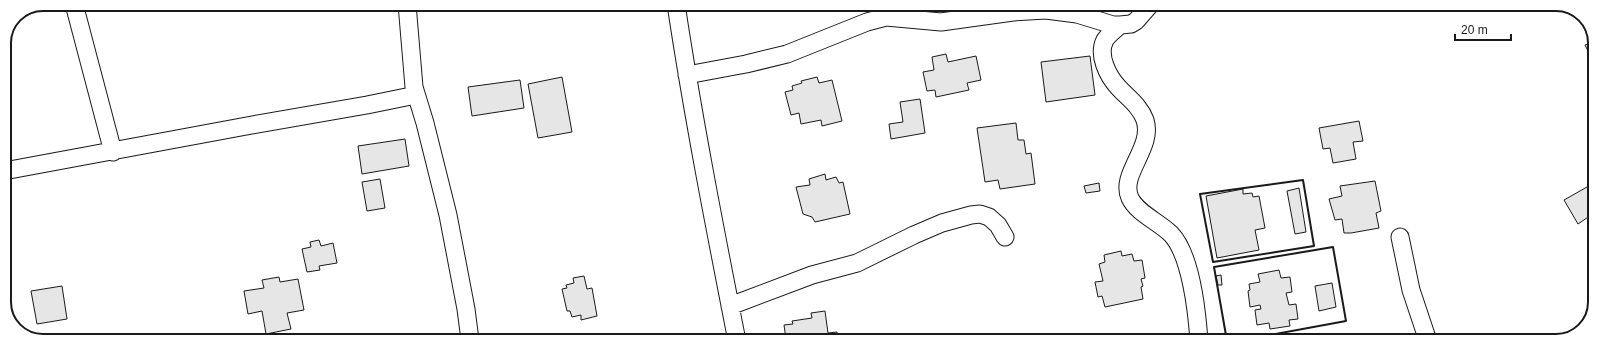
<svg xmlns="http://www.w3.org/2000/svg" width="1599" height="345" font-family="Helvetica,sans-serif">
	<rect width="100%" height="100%" fill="#fff"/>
	<path fill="#e6e6e6" stroke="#1a1a1a" d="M809,4H836V5L810,10Z
		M1595,41V65L1585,45Z
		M946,54L948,62L976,56L981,80L967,83L969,90L936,97L935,90L927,91L923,72L934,70L932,57Z
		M1090,56L1095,95L1046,102L1041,62Z
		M562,77L572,132L538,138L528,84Z
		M817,77L819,83L832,80L842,121L822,126L821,120L801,124L799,113L791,115L785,92L793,90L792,86L802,83L801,81Z
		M520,80L524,108L472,116L468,87Z
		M920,99L925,133L891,139L889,124L903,122L900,102Z
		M1359,121L1363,141L1353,142L1356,159L1333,163L1330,148L1323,149L1319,128Z
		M1016,123L1018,140H1024L1026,154L1031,153L1035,184L1000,189L998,180L985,182L977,128Z
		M405,139L409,166L362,174L358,146Z
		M825,174L826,180L836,177L839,183L843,182L850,214L815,222L812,217L803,214L796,187L810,185L809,179Z
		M380,179L385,208L367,211L362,182Z
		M1375,181L1381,211L1376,213L1379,228L1351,233H1344L1342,219L1335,220L1329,199L1342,196L1340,186Z
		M1099,183L1100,191L1086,193L1084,186Z
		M1594,183V213L1578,224L1564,200Z
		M1299,188L1306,232L1295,234L1287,191Z
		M1243,189V194L1252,193L1253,197L1259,196L1265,228L1255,230L1259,250L1217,258L1206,196Z
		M319,240L321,246L333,243L337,263L319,266L320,270L307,272L302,249L311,247L310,242Z
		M1121,251L1122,256L1132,254L1134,261L1142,260L1145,278L1141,279L1143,286L1141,287L1143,299L1105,307L1102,296L1098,297L1095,282L1103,281L1099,264L1105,262L1104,255Z
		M1279,270L1281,278L1290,277L1292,292L1286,293L1289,305L1296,304L1298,319L1289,320L1290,326L1270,329L1269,323L1257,325L1255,310L1261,309L1260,305L1250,307L1248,291L1250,290L1249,284L1260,282L1258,274Z
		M1221,275L1222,285H1218L1216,276Z
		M584,276L587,289L592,288L597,316L581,320V315L572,317L570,311H567L562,289L567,288L566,285L574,283L573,278Z
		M279,277L280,282L298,279L304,310L287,313L291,329L266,334L262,311L248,314L244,291L264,288L262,280Z
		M1332,283L1336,307L1319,311L1315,286Z
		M62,286L67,319L37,324L31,291Z
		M825,311L828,333L837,332L838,341H783L786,339L784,325L793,324L792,321L812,318L811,313Z
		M620,335L621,341H589V340Z"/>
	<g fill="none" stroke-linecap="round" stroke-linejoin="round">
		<defs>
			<path id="minor" d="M74,4L113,152
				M407,4L414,87L425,123L448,215L466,309L470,340
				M676,4C693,117 715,229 737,341
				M1120,25C1115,30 1108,35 1105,40C1097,55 1108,76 1118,87C1128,98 1140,106 1145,120C1154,148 1119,174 1130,198C1137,213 1159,222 1171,234C1191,255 1197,312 1199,341
				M687,75L746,64L787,54L867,22L886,17L941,22L1013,12L1046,10L1077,14L1113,25H1120L1131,24L1136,21L1150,5
				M4,171L252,125L367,105L416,95
				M1400,237L1411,290L1428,341
				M730,306L812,275L857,263L914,235L942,223L971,215L980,214L989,217L998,225L1005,237"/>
		</defs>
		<use href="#minor" stroke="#1a1a1a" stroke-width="19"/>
		<use href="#minor" stroke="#fff" stroke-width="17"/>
		<path stroke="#1a1a1a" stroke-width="2" d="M1303,180L1314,246L1213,262L1200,194Z
			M1227,341L1214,267L1333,247L1346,321L1237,341"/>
	</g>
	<path d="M0 0H1599V345H0ZM43 11H1556A32 32 0 0 1 1588 43V302A32 32 0 0 1 1556 334H43A32 32 0 0 1 11 302V43A32 32 0 0 1 43 11Z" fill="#fff" fill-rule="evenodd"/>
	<path fill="none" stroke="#1a1a1a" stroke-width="2" d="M43 11H1556A32 32 0 0 1 1588 43V302A32 32 0 0 1 1556 334H43A32 32 0 0 1 11 302V43A32 32 0 0 1 43 11Z"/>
	<path d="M1455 34v6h56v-6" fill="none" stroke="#1a1a1a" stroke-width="2"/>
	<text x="1461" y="34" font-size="12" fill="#1a1a1a" stroke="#ffffff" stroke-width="3" paint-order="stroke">20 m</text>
</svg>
